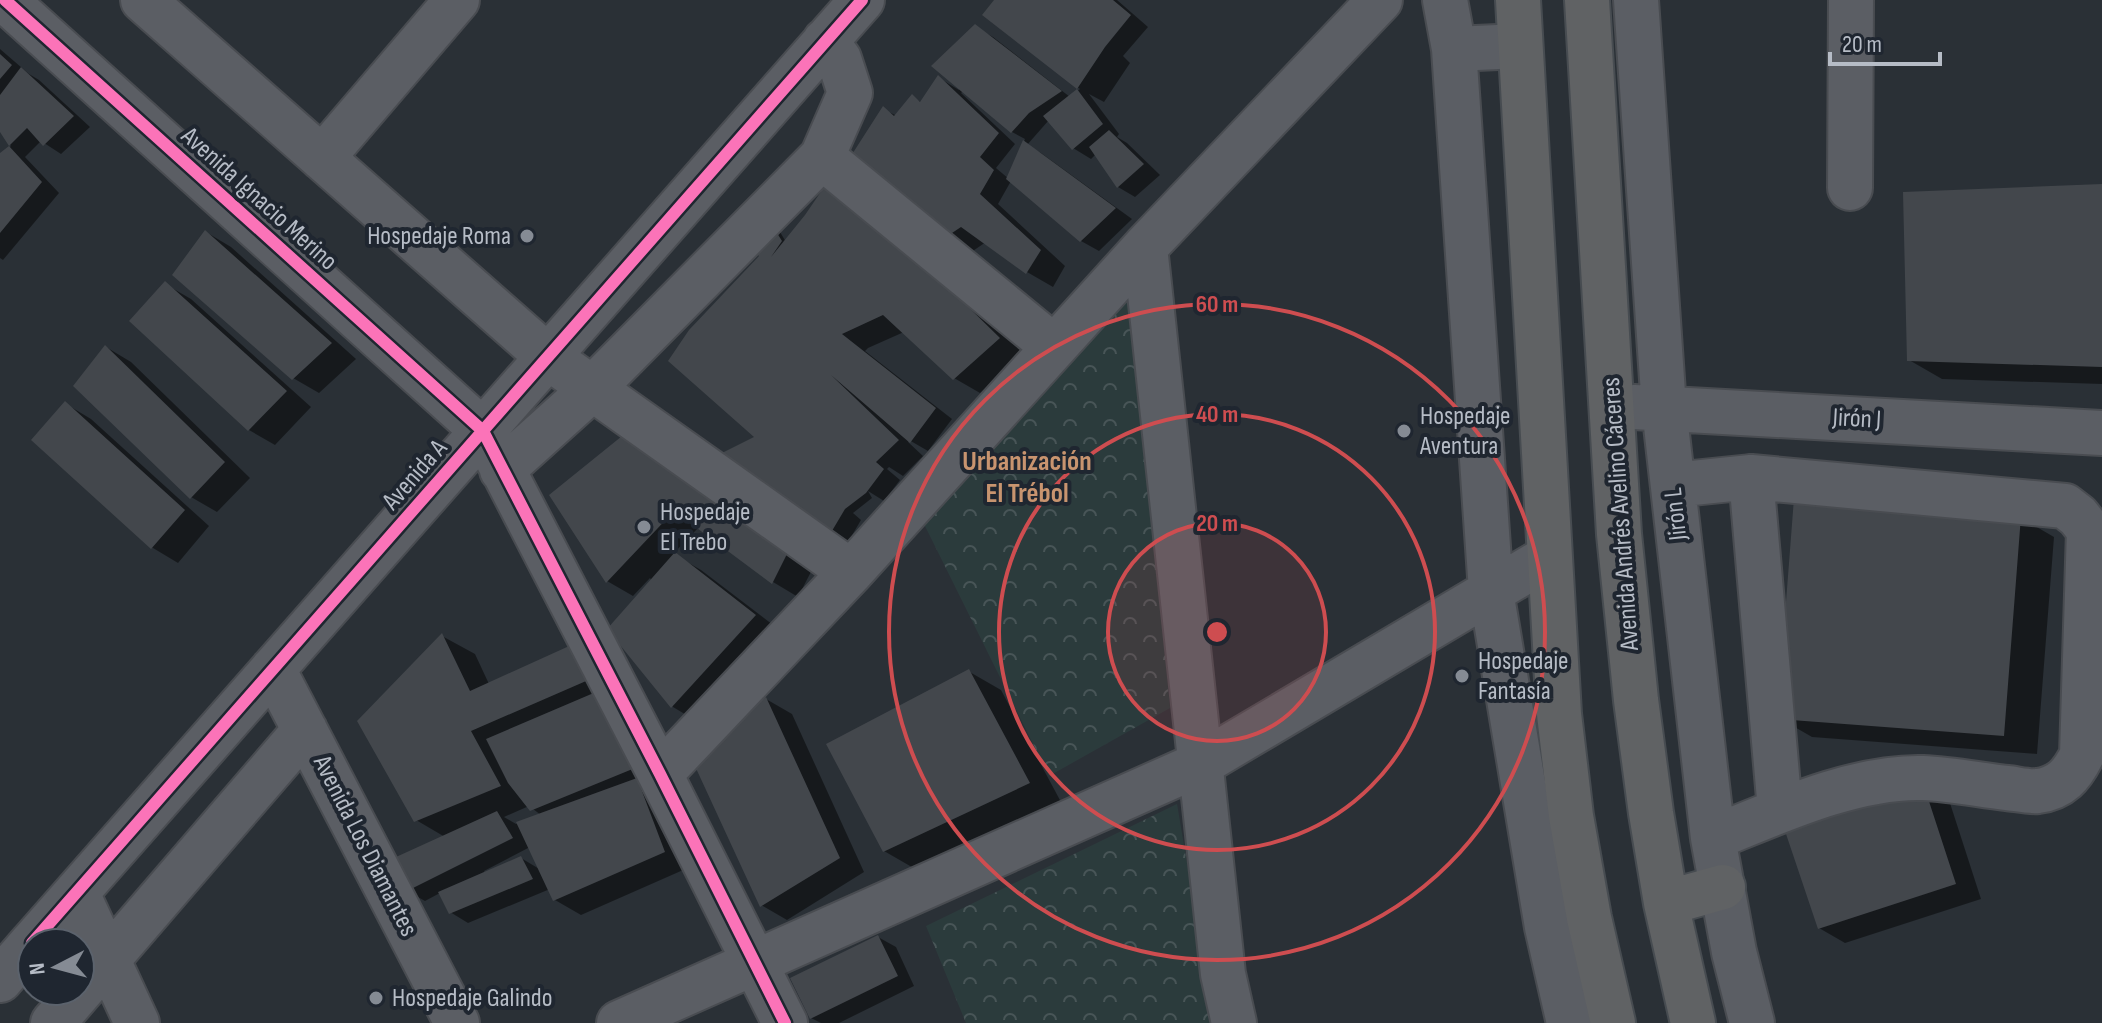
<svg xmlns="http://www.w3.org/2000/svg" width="2102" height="1023" font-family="'Sofia Sans Condensed',sans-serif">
	<defs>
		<pattern id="park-crowns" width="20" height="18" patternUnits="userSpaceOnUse" patternTransform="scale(2)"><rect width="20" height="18" fill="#2b3b3c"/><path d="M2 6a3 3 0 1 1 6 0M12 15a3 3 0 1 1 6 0" fill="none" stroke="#485557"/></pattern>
	</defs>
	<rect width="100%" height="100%" fill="#2a3036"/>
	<path fill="url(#park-crowns)" d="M1129,285L1170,708L1049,776L924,524Z
		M1177,804L1214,1023H966L926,926Z"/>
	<path fill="#0007" fill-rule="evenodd" d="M997,0H1117L1148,27L1123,56L1130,63L1104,102L1089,94L1119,134L1117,137L1127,143L1160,175L1135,197L1118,187L1096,154L1091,159L1073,148L1049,120L1027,145L1041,153L1132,219L1099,251L1081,241L1011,181L998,204L1065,266L1053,287L1027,272L986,242L967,255L941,240L883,109L897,116L912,97L922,103L939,78L959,90L975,27L993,37L1070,97L1080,89L985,15ZM964,90L1012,132L1025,139L1009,179L996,168L1015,144L961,93Z
		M0,49L29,74L39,80L90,127L61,154L41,141L25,157L59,193L3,260L0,258V156L11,146L0,129Z
		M2102,186V384L1942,379L1909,360Z
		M859,192L1024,353L980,393L954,378L904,332L868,348L865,351L952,419L928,451L909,440L908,442L923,456L903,476L889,467L887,469L900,480L884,501L868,491L872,498L853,513L861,520L844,549L758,437L759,259L777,227L786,242Z
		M206,232L231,247L356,359L319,393L293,378Z
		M165,284L191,299L311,407L275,445L249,430L131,321Z
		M106,347L131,362L250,478L217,512L191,497Z
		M66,404L91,419L209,526L178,563L153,548L34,440Z
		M627,435L814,566L798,597L773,582L699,527L673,554L701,570L781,631L698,722L673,707L610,629L652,581L650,578L633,596L607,581Z
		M2021,518L2054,537L2037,754L1812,737L1779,718Z
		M442,636L475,654L489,684L578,644L690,867L581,915L555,900L550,889L468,923L450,912L440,893L425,901L407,891L445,837L416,820ZM529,806L541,815L516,824L504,817ZM530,847L541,870L521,858L485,874L484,871Z
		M968,671L1001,690L1061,802L917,870L884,851Z
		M766,699L792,714L864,872L787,920L761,905Z
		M1923,785L1949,800L1981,899L1845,943L1819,928Z
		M878,937L896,947L914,986L839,1023H821L811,1018Z"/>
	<path fill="#43474c" d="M994,0H1113L1131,15L1105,47L1077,89L982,15Z
		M975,24L1062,91L1029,113L1011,133L931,66Z
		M0,54L12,65L0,79Z
		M21,67L74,116L43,146L27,128L9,146L0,132V95Z
		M938,75L999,133L980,157L994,170L980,194L1041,250L1026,274L961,227L940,241L849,159L883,106L894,116L912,94L920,102Z
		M1077,89L1103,124L1072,150L1043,116Z
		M1109,130L1144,164L1117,188L1089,147Z
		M1023,140L1116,208L1080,242L1006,179Z
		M9,146L42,182L0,233V153Z
		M833,174L1000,338L953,380L883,315L842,334L936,408L910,443L831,375L899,440L876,462L884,469L866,493L845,509L826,541L722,453L754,437L668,361L689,330L759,256L747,243L769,220L782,241L771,257L805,215Z
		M2102,184V367L1907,361L1903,192Z
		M205,230L332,343L292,380L172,275Z
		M165,281L287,391L248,431L129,321Z
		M105,345L225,462L190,499L73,386Z
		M65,401L185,510L151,549L31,440Z
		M627,432L789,550L772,584L674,511L606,583L549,495Z
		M1794,498L2021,516L2004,736L1777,719Z
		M675,552L756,615L671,708L607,629Z
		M442,633L470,691L578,642L593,678L471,731L501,786L414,822L357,721Z
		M969,669L1030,783L883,852L826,744Z
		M596,692L614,736L635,768L530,811L508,783L486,739Z
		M766,697L840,858L760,907L688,751Z
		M637,778L665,852L553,901L516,822Z
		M1923,783L1956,884L1818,929L1784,828Z
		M497,811L513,838L405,892L396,857Z
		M521,856L533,879L449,914L438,892Z
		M878,935L898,976L810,1019L790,978Z"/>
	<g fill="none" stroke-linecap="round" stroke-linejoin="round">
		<defs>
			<path id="minor" d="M5,0L483,431L660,774L785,1023
				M143,0L548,357L851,572
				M1445,0L1454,49L1491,591L1547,927L1569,1023
				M1636,0L1664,408L1713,838L1734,952L1752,1023
				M1454,49L1520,46
				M822,157L1054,347
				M322,158L457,0
				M1850,188L1851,0
				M1145,247L1223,974L1234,1023
				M1634,407L2102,433
				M502,470L592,389L822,157L850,93L839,59L825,41
				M1751,477L1780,810
				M1673,485L1751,477L2065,506L2078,516L2089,530L2082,755C2072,775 2061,788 2038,791C2028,792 2017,789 2007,788C1980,785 1951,779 1923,778C1854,776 1775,813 1713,838
				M273,669L457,1023
				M660,774L851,572L1145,247L1380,0
				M77,893L137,1023
				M32,943L862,0
				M0,980L32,943
				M53,1023L305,730
				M619,1023L1200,764L1549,557"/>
			<path id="highway" d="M1518,0L1559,714L1571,816L1589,918L1613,1023
				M1587,0L1619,534L1636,700L1651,813L1666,903L1693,1023
				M1666,903L1723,887"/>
		</defs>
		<use href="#minor" stroke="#494c51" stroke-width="48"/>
		<use href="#highway" stroke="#474c51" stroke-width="48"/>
		<use href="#minor" stroke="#5b5e64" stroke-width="44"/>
		<use href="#highway" stroke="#606264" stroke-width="44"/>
		<defs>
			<path id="cycleway" d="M5,0L483,431L660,774L785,1023
				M32,943L862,0"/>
		</defs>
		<use href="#cycleway" stroke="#1f2630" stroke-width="17"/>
		<use href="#cycleway" stroke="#fb73b8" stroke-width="12"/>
	</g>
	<circle cx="1217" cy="632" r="109" fill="#ce4d50" fill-opacity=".12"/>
	<g fill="none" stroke="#ce4d50" stroke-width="4">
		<circle cx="1217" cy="632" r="109"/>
		<circle cx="1217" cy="632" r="218"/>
		<circle cx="1217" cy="632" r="328"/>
	</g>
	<g fill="#858b94" stroke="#1f2630" stroke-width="3">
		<circle cx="527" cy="236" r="8"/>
		<circle cx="1404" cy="431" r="8"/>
		<circle cx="644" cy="527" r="8"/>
		<circle cx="1462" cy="676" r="8"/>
		<circle cx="376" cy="998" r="8"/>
	</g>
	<g text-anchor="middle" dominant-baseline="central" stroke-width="8" stroke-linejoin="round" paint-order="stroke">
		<g font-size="26" fill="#b6bcc6" stroke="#1f2630">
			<text transform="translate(259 199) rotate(42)">Avenida Ignacio Merino</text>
			<text transform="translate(1857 419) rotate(3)">Jirón J</text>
			<text transform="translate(415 475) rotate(-49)">Avenida A</text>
			<text transform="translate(1621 514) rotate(-94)">Avenida Andrés Avelino Cáceres</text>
			<text transform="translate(1676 514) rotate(-96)">Jirón L</text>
			<text transform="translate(365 846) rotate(63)">Avenida Los Diamantes</text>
		</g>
		<g font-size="26" fill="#b6bcc6" stroke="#1f2630" text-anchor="start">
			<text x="511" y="236" text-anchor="end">Hospedaje Roma</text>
			<text x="1420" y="416">Hospedaje<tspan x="1420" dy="30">Aventura</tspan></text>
			<text x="660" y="512">Hospedaje<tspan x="660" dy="30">El Trebo</tspan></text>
			<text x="1478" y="661">Hospedaje<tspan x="1478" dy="30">Fantasía</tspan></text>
			<text x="392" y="998">Hospedaje Galindo</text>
		</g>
		<g font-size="28" font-weight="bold" fill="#c8946f" stroke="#1f2630">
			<text x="1027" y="461">Urbanización<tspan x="1027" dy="32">El Trébol</tspan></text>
		</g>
	</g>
	<circle cx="1217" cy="632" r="12" fill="#ce4d50" stroke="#1f2630" stroke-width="4"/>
	<g font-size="24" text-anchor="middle" font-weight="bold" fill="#ce4d50" stroke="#1f2630" stroke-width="8" stroke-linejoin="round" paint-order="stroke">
		<text x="1217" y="312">60 m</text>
		<text x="1217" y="422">40 m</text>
		<text x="1217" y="531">20 m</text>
	</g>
	<g transform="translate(56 967) rotate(264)"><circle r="38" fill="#1f2630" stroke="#5b626c" stroke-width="2"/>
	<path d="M0-6L14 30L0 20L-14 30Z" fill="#858b94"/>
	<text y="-12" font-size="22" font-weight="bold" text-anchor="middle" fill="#b6bcc6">N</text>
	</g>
	<path d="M1830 52v12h110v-12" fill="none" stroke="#b6bcc6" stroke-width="4"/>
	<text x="1842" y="52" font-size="24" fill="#b6bcc6" stroke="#1f2630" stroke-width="6" paint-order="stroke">20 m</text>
</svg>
